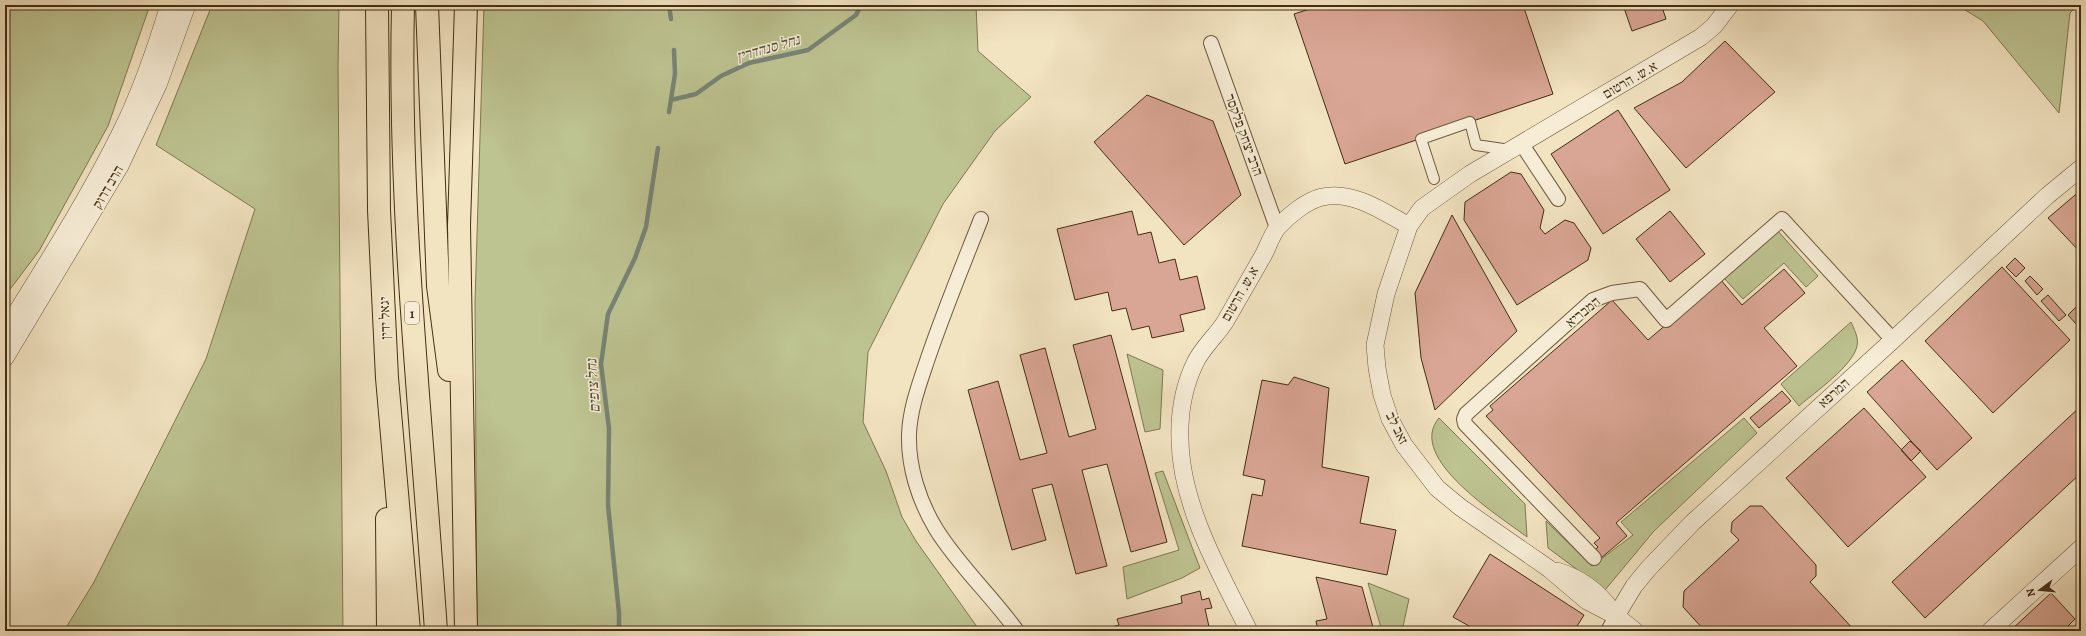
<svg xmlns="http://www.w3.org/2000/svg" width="2086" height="636" font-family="Alegreya,'Frank Ruhl Libre',serif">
	<rect width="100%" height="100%" fill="#f2e3c1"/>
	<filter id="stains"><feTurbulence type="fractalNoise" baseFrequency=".005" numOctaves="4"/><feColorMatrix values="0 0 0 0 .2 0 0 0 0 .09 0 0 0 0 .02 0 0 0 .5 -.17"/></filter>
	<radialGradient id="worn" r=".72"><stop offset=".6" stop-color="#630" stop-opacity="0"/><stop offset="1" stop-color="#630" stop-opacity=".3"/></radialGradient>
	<path fill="#bdc391" stroke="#807852" d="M5,5H150L108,126L39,251L5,296Z
		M212,5H339L338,68L343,631H64L94,582L206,359L255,209L156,145Z
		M484,5H976L978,51L1031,97L995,131L943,204L868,352L863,422L886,471L902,517L916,541L980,631H477L475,302Z
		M1957,5H2078L2070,13L2059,113L1983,21Z
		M1777,230L1818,276L1806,287L1784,263L1743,299L1724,278Z
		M1851,322C1854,329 1859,338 1857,346C1853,366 1815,392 1799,406L1781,384Z
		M1127,354L1163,370L1160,429L1145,432Z
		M1439,418L1525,504L1527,537C1501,517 1405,458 1439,418Z
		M1744,418L1757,433L1654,531L1605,590L1548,548L1546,521L1592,566L1633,535L1621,522Z
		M1163,471L1200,568L1182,578L1127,599L1123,567L1179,550L1155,473Z
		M1368,583L1409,599L1402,631H1382Z"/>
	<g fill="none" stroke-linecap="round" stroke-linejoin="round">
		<path stroke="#788475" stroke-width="4.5" d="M669,5L671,19
			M671,100L696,94L721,76L749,63L808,50L856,15L861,5
			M669,112L675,74L674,50
			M619,631V613L608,505L609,429L601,364L608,314L635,258L646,227L658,148"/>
	</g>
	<path fill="#d9a594" stroke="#432e13" d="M1322,5H1523L1553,94L1345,164L1294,14Z
		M1623,5H1676L1663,10L1666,19L1632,31Z
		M1725,41L1775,92L1686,168L1634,108L1682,82Z
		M1147,95L1213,121L1241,195L1184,245L1094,142Z
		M1618,110L1670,190L1603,234L1551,154Z
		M1511,172L1521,174L1544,210L1540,228L1545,234L1565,220L1574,223L1591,248L1588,260L1517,305L1464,220L1465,202Z
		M2081,190V253L2048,218Z
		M1132,211L1138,235L1151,232L1159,263L1175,259L1180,280L1197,276L1205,309L1180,315L1184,331L1152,338L1149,326L1132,330L1126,308L1112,311L1108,292L1075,300L1057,229Z
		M1670,211L1705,254L1670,282L1636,239Z
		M1452,215L1517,331L1435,410L1421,358L1415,293Z
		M2015,258L2025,268L2016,277L2006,267Z
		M2002,267L2070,340L1993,413L1925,341Z
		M1784,269L1805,293L1764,328L1797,366L1616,523L1627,536L1600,559L1594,551L1598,547L1594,543L1600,538L1486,416L1493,410L1490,406L1612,300L1648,340L1720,279L1742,305Z
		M2030,276L2043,289L2037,295L2025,281Z
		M2048,295L2066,315L2059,321L2041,301Z
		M2081,302V321L2077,325L2068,315Z
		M1111,335L1167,542L1131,552L1107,464L1082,470L1107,566L1076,574L1052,484L1032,489L1046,540L1012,550L968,390L998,381L1020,460L1047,453L1020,355L1045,348L1069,437L1096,429L1073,345Z
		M1902,360L1972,438L1937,470L1867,392Z
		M1294,377L1329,388L1322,467L1369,477L1360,523L1396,530L1387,575L1242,546L1252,494L1262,496L1265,480L1243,475L1262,380L1288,385Z
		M1782,391L1791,401L1759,428L1750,418Z
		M2081,406V473L1925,618L1892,582Z
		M1864,408L1926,477L1848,547L1786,478Z
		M1910,441L1921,451L1911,461L1901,450Z
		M1750,506H1762L1816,565V576L1810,582L1855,631H1705L1683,607L1684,591L1739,540L1731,532L1732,522Z
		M1490,554L1584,615L1574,631H1478L1453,617Z
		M1316,577L1362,587L1374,631H1318L1316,621L1327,619Z
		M1200,591L1202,600L1209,598L1212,608L1205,609L1210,631H1104L1103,629L1119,625L1117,619L1182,603L1181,596Z
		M2051,593L2075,619L2063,631H2010Z"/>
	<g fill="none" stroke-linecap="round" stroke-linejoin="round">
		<defs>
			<path id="pedestrian" d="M1434,179L1421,139L1470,122L1476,145L1510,150"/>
			<path id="minor" d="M1211,43L1277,228
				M1521,143L1558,199
				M981,219C963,265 944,311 928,358C920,382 910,408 909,434C908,467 919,501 936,529C958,565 992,596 1017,631
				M1594,558L1465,424L1464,419L1466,414L1593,300L1612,293L1640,289L1666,320L1782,219L1893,340
				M1608,631L1616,616"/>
			<path id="tertiary" d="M5,331C45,266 87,201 121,132C141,92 156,48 169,5
				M5,358L120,166L158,85L187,5
				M1557,571C1580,578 1598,591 1612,611
				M1616,616L1634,586L1648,569L1692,523L1893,340L2047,196L2081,168
				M1249,631C1220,573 1181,506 1180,440C1179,414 1184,386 1195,363C1202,348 1216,336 1225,322C1238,299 1251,277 1264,254C1268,246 1272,234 1278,227C1289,215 1306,201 1322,197C1353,190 1384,212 1409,226
				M1635,631L1616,616L1587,601L1548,568L1460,507L1437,488L1404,445L1390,419L1382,395L1377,368L1375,345L1386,294L1409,226L1422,208L1470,174L1701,37L1714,26L1730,5
				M1990,631L2081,548"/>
			<path id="trunk" d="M377,5L379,210L387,378L409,631
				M403,5C398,214 422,422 436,631
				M427,5L438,286L449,370
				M466,5L459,225L466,631
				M387,519L388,631"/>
		</defs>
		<use href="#pedestrian" stroke="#6f5b3e" stroke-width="12"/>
		<use href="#minor" stroke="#6f5b3e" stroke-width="16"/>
		<use href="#tertiary" stroke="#6f5b3e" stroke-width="18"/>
		<use href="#trunk" stroke="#432e13" stroke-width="24"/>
		<use href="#pedestrian" stroke="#f7edd7" stroke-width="10"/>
		<use href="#minor" stroke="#f7edd7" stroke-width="14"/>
		<use href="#tertiary" stroke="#f7edd7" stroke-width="17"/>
		<use href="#trunk" stroke="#f2e3c1" stroke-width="22"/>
	</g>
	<g text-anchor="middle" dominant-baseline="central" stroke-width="3" stroke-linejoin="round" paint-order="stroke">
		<rect fill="#f7edd7" stroke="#79674e" stroke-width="1" x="405" y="302" width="14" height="22" rx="3"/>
		<g font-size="13" font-weight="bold" fill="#432e13">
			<text x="412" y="313">1</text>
		</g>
		<g font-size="14" fill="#432e13" stroke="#f7edd7">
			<text transform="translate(1630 80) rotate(-30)">א.ש. הרטום</text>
			<text transform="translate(1244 135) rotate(70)">הרב יצחק פלקסר</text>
			<text transform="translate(108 187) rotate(-60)">הרב דרוק</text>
			<text transform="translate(1240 294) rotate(-60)">א.ש. הרטום</text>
			<text transform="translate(1583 312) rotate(-39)">המבריא</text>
			<text transform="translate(385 318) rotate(-92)">יגאל ידין</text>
			<text transform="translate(1834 393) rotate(-42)">המרפא</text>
			<text transform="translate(1397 428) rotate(64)">זאב לב</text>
		</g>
		<g font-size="15" font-style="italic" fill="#59523c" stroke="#f7edd7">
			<text transform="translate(768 48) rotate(-16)">נחל סנהדרין</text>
			<text transform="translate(593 386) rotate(-94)">נחל צופים</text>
		</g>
	</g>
	<rect width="2086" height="636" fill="none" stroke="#f2e3c1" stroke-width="20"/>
	<rect x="6" y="6" width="2074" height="624" fill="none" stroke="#432e13" stroke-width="2"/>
	<rect x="10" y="10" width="2066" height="616" fill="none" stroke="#432e13"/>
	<g transform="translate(2040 590) rotate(254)" stroke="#f7edd7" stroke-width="3" paint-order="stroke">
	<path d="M0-3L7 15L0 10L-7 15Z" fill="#432e13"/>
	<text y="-6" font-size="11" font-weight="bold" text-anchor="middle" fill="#432e13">N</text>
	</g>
	<rect width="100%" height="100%" filter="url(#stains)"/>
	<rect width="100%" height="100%" fill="url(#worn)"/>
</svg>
